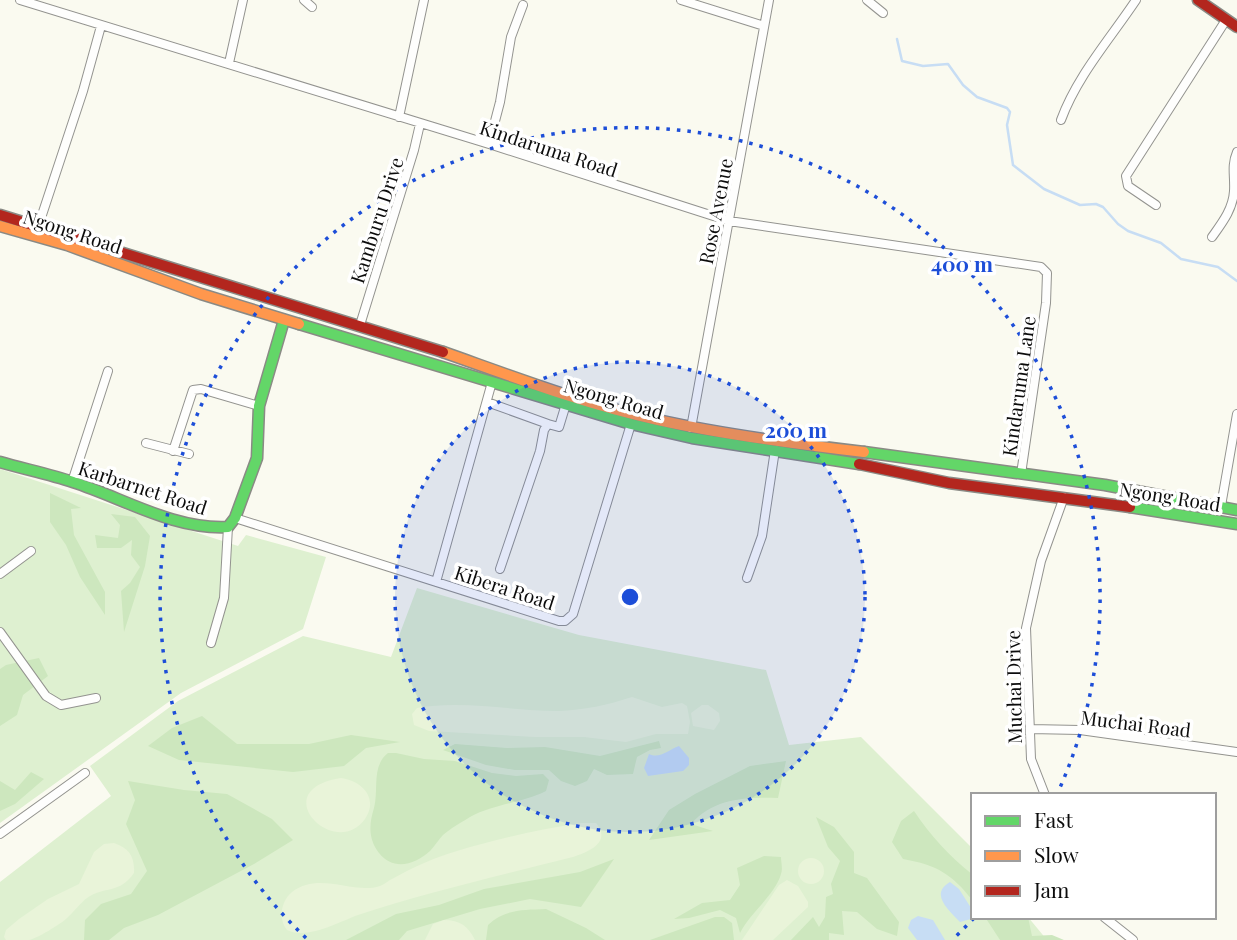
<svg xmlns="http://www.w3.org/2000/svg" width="1237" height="940" font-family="'Playfair Display',serif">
	<rect width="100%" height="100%" fill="#fafaf0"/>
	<path fill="#def0d0" d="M0,469L238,546L246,535L326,557L303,629L181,693L0,823Z
		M417,588L579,635L766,670L789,745L861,737L973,849V917H1028L1047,940H0V882L111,796L90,766L178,701L303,636L391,657Z"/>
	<path fill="#cde7be" d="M50,493L81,508L71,509L74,535L105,592V615L80,577L66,545L50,522Z
		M111,514L135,517L150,536L145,566L124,632L121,591L130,583L140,567L131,555L132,540L121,548H97L95,535L118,538L120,525Z
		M39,658L48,676L23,695L17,715L0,726V669L6,665Z
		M202,716L237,744H309L351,735L400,742L366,748L344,766L293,772L179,760L148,746L172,728Z
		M659,741L661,748L650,750L637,757L633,774L607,775L594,769L587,781L575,786L561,781L549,770H515L486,765L443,750L455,744L507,748L545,747L600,756Z
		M388,753H396L424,759L455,761L492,773L516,776L543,774L549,780L546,791C522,803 494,804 470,817C462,822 451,828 443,835C438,840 435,846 430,851C415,865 393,871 379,853C368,839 369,824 374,808C379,790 371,766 388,753Z
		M786,761L778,798C746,797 714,798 691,824L713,831L649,840L669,810L695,794L750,766Z
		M31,772L44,779L15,804L0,811V781L15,790Z
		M128,781L184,790L227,794L272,819L293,840L254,864L158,915L124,928L109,940H84L85,920L101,904L131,894L147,871L126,824L135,800Z
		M914,811C931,836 949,856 973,875V901C952,874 937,865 903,859L892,842L901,821Z
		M816,817L834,827L854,852V873L867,878L899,922L897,936L877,929L857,912L842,911L844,935L829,933V940H791L813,917L819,927L825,917L826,897L833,894L831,884L840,861L828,847Z
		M764,856L781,857C781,862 783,869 781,874C775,895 750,913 740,933L736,918L720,910L689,918L674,919L702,903L730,900L740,885L737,868Z
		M614,859L581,907L530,899L480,909L407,931L399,940H346L396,914L439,905L484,889L580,872Z
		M546,909L586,928L605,940H486L488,925C505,909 523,910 546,909Z
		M715,917H724L732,923L734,940H650Z
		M985,917H1028L1032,936L1052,935L1064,940H1000Z"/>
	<path fill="#e9f4d9" d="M632,697L662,707L682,703L687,706L690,722L688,734H656L626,742L584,737H535L429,731L414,725L412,714L417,708C464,700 511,711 558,711C584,710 608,705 632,697Z
		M702,705H708L719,713L720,721L714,730L693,726L691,713Z
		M341,778C362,781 379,798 365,819C335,861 264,790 341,778Z
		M581,823H596C612,842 589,852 573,857C502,875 428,892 358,915C339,922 307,940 287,930C278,919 281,901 292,892C320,871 353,895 380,886C385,884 389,880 394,878C413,867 436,857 457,851C498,839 540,829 581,823Z
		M114,843C129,848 135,857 134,873C120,894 104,886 87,898C80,903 74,912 67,918C61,924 36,939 29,940C22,940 14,940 6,940L4,937L6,930L19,919L48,899L79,884L94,852L104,844Z
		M798 871a13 13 0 1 1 26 0a13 13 0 1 1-26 0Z
		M787,880L798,886L808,902V907L773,940H742L779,885Z
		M444,920C460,920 468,926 475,940H425L433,924Z"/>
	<path fill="#c7ddf4" d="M679,746L689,758V765L683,771L648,776L644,768L649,754C660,759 668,750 679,746Z
		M950,882L959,889L973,911L971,919L960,922C949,910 929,894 950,882Z
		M918,916L933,920L945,940H917L908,928L911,920Z"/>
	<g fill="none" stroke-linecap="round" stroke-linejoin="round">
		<path stroke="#c7ddf4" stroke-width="2.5" d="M897,39L902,61L923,66L948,64L963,85L977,97L1007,108L1010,112L1007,125L1013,165L1044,189L1080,205L1096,204L1103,207L1118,224L1128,231L1161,243L1181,259L1218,267L1237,281"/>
		<defs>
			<path id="street" d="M20,0L489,144L729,221L1041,267L1047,273L1046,303L1021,474
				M304,0L312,7
				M681,0L764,26
				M867,0L883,13
				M229,63L243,0
				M399,117L424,0
				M1061,120C1077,76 1110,39 1136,0
				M489,144L500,102L511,37L523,5
				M1156,205L1128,186L1126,176L1226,20
				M38,227L83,91L101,26
				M1212,237C1222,223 1233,209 1234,191C1235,177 1231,166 1237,152
				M360,325L414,150L420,124
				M487,402L548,424
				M691,428L769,0
				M146,443L189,454
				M173,451L193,390L201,389L259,406
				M72,482L108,371
				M1221,506L1237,414
				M235,518L559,621H565L573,614L631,424
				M500,569L540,451L544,430L548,424L559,427L566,404
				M0,574L31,551
				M747,578L762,536L775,450
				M436,582L492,382
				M0,632L46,696L61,705L96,698
				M211,643L224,598L228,527
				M1030,729L1080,730L1237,752
				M1045,795L1031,759L1026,628L1041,561L1064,497
				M0,834L85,773
				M1104,917L1133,940"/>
			<path id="fast" d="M299,324L631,424L692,438L859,464
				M864,452L1105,485L1237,510
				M0,462C24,469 49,474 73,482C123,498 174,530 228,527L235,518L257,458L259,406L284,320
				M1130,507L1237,524"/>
			<path id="slow" d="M0,226L67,245L201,294L299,324
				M443,352C514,377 584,404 658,420C725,435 795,444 864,452"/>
			<path id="jam" d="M1198,0L1237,27
				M0,215L443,352
				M859,464L949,483L1130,507"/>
		</defs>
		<use href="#street" stroke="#93938f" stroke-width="10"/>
		<use href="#fast" stroke="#8a8a85" stroke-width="13"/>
		<use href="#slow" stroke="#8a8a85" stroke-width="13"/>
		<use href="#jam" stroke="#8a8a85" stroke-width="13"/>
		<use href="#street" stroke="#fefefd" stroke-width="8"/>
		<use href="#fast" stroke="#63d668" stroke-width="10"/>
		<use href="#slow" stroke="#ff974d" stroke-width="10"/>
		<use href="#jam" stroke="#b3261e" stroke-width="10"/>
	</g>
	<circle cx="630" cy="597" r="235" fill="#1d4ed8" fill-opacity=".12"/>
	<g fill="none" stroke="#1d4ed8" stroke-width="3.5" stroke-dasharray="3.5 7">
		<circle cx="630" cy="597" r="235"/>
		<path d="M974 918A470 470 0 0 1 954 938M306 938A470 470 0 1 1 1058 792"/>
	</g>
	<g text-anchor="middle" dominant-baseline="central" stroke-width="7" stroke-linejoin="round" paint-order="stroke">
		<g font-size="19" fill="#0c0c0c" stroke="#fff">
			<text transform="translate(549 148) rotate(18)">Kindaruma Road</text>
			<text transform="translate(715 211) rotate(-79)">Rose Avenue</text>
			<text transform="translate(376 220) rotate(-72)">Kamburu Drive</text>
			<text transform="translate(73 231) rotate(18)">Ngong Road</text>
			<text transform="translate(1018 386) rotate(-82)">Kindaruma Lane</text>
			<text transform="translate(614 398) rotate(16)">Ngong Road</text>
			<text transform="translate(143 487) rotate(18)">Karbarnet Road</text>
			<text transform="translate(1170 496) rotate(9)">Ngong Road</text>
			<text transform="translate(505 587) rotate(18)">Kibera Road</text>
			<text transform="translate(1013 687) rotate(-91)">Muchai Drive</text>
			<text transform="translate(1136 723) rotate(7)">Muchai Road</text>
		</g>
	</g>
	<circle cx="630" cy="597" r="10" fill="#1d4ed8" stroke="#fff" stroke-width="3.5"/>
	<g font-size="21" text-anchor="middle" font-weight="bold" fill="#1d4ed8" stroke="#fff" stroke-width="7" stroke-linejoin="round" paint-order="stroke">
		<text x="962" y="272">400 m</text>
		<text x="796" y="438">200 m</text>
	</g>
	<rect x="971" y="793" width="245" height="126" fill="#ffffff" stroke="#9e9e9e" stroke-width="2"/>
	<rect x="985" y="816" width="35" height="10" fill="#63d668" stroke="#9e9e9e" stroke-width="2"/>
	<text x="1034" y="828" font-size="21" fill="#0c0c0c">Fast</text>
	<rect x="985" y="851" width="35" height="10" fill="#ff974d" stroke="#9e9e9e" stroke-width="2"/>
	<text x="1034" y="863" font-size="21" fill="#0c0c0c">Slow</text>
	<rect x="985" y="886" width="35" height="10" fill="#b3261e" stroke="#9e9e9e" stroke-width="2"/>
	<text x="1034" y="898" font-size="21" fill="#0c0c0c">Jam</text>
</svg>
